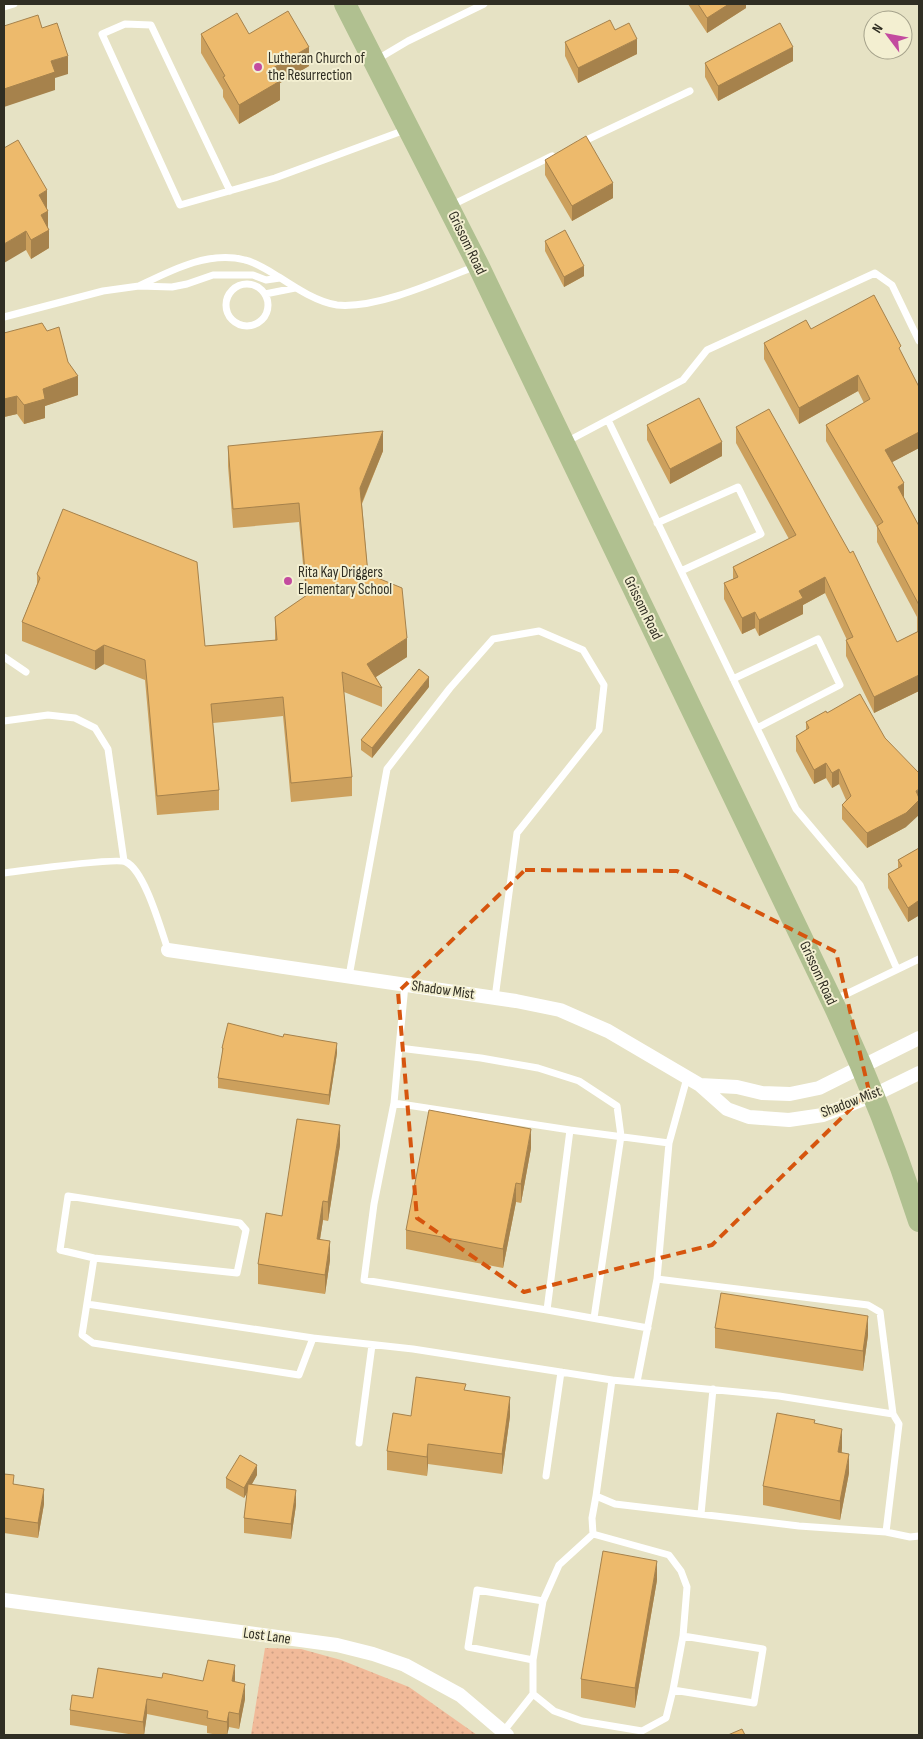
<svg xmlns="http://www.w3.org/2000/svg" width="923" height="1739" font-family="'Sofia Sans Condensed',sans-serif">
	<defs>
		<pattern id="green-dots" width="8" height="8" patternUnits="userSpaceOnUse" patternTransform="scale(1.25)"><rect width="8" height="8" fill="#f1ba99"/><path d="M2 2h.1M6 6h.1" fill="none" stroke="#cfa084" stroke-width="1.8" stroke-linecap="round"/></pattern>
	</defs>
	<rect width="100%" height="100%" fill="#e6e2c4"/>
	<path fill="url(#green-dots)" d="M265,1648L301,1649L341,1660L409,1687L477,1735H251Z"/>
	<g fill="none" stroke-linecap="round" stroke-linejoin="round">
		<path stroke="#fff" stroke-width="7" d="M4,7L14,4
			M376,60L408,41L484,4
			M580,143L690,91
			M230,191L151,25L125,24L102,34L180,205L275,178L405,130
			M452,205L552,156
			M226 305a21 21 0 1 1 42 0a21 21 0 1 1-42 0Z
			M139,286C170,271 209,250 245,260C255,262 269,271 279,277C296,288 317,302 337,305C377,309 438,281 476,266
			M265,294L295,288
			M4,317L103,291L139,286L172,287L187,284L213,275H253L266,280L280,278
			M608,420L796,809L860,885L897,969
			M566,442L683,380L707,350L875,273L892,285L919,341
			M657,523L738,487L761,534L681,571
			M4,657L26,672
			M733,679L818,639L840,685L757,728
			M4,721L48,715L75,718L95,728L108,749L124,861
			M4,873C21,871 116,857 126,862C145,871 161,930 168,950
			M349,976L387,769L450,688L493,639L539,631L583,650L604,685L599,730L517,833L495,998
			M834,1000L919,959
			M399,1048L405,985
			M394,1103L399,1048L481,1058L538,1068L579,1081L617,1106L621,1136L594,1318
			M669,1143L687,1078
			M68,1196L240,1223L246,1230L237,1273L94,1258L60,1250Z
			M94,1258L82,1335L93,1343L299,1375L313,1338L413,1349L612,1380L596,1496L615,1504L799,1526L886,1532L910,1537L919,1536
			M87,1304L313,1338
			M547,1310L364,1280L374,1204L394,1103L570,1130
			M648,1328L547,1310L570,1130L669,1143L657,1279
			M612,1380L779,1396L893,1414L899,1424L886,1532
			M637,1382L657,1279L868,1305L880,1312L893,1414
			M359,1443L372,1345
			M546,1476L561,1372
			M701,1514L713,1389
			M593,1534L669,1555L681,1571L687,1587L683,1636L763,1649L754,1703L673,1690L666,1718L642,1731L582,1721L554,1711L533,1694V1660L468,1647L477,1590L543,1601L559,1565L593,1534L592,1518L596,1496
			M533,1660L543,1601
			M673,1690L683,1636
			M503,1732L533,1694"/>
		<path stroke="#fff" stroke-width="14" d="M168,950L516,1001L560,1010L608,1031L700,1085L727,1109L749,1117L789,1120L823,1115L874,1095L919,1073
			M700,1085L737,1087L762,1093L790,1094L819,1088L919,1038
			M4,1600L337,1645L373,1654L405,1665L460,1695L507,1735"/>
		<path stroke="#b0c090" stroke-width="22" d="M345,4L478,265L832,1001C866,1073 895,1146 919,1221"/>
	</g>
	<path fill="#cca05d" d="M688,4H746V8L707,33Z
		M201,34H249L309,66L280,83V100L239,124L223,97V90L201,53Z
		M565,42L637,54L578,83L565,56Z
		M793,61L718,101L705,77V63Z
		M4,148L47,208L49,248L31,259L26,250Z
		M545,160L613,198L572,221L545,175Z
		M545,241L584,276L564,287L545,251Z
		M811,329L901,352L919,387V448L892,462L904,498L919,526V691L874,713L846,656V640H847L825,593L803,605V614L759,636L755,628L742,634L724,599V583L733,579V567L789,539L736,443V427L897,642L917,632V617L877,542V527L826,441V425L864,403L858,391L799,424L764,359V343Z
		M4,333L68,362L78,395L45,406V418L24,424L17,414L4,417Z
		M647,425L722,456L670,484L647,440Z
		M228,446L383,451L362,504L368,574L407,657L376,677L382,688V707L344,692L352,777V796L291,802L283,716L213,723L219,790V810L157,815L145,680L104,664L95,670L22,641V622L37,584V574L205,646L275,640V617L306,596L299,522L233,528L228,466Z
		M429,687L372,758L361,750V740Z
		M806,722L906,827L867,848L842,819V805L846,800L839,784L832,788L826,778L814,784L796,751V736L806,730Z
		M919,848V918L918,916L908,922L888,888V874L898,868V860Z
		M283,1037L337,1053L329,1105L218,1088V1078L222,1057V1048Z
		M340,1145L328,1221L323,1220L320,1239L330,1260L325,1294L258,1284V1264L282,1216Z
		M531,1148L521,1203L516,1202L503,1268L406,1249V1230Z
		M715,1328L868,1335L863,1371L715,1348Z
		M466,1391L510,1416L502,1474L428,1464L427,1476L387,1470V1451L411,1416Z
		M815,1424L842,1448V1452L849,1473L840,1520L763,1505V1486Z
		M4,1474L14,1484L44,1504L38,1538L4,1533Z
		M257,1475L252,1484L296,1505L291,1539L244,1533V1518L247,1492L244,1498L226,1488V1478Z
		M657,1580L635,1708L581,1698V1679Z
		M162,1678L203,1681L235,1680L234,1682L245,1699L239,1729L229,1727L227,1735H218L207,1733V1726L147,1714L144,1735H135L70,1725V1710L93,1698Z"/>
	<path fill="#a6824c" d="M729,4H746V8L707,33V18Z
		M637,39V54L578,83V68Z
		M309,47V66L280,83V100L239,124V105L273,68Z
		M793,47V61L718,101V86Z
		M68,56V74L55,78V90L4,107V89L51,61Z
		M613,183V198L572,221V206Z
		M47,190V208L39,213V195Z
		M48,211V229L41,215Z
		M49,230V248L31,259V240Z
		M26,231V250L4,263V244Z
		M584,266V276L564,287V277Z
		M858,375V391L799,424V408Z
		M78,376V395L45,406V418L24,424V405L43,389Z
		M17,396V414L4,417V399Z
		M383,431V451L360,507V488Z
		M919,432V448L885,466V450Z
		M722,442V456L670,484V469Z
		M904,483V499L898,487Z
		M825,577V593L803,605V614L759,636V620L799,591Z
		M755,612V628L742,634V618Z
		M407,638V657L368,682L367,664Z
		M104,645V664L95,670V651Z
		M919,675V691L874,713V697Z
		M429,677V687L372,758V748Z
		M826,763V778L814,784V770Z
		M839,769V784L832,788V773Z
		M919,789V815L906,827L867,848V833Z
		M918,901V916L908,922V908Z
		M337,1043V1053L329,1105V1095Z
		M340,1125V1145L328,1221V1202Z
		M531,1129V1148L521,1203V1184Z
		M516,1183V1202L503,1268V1249Z
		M323,1201V1220L317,1258V1239Z
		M330,1241V1260L325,1294V1275Z
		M868,1316V1335L863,1371V1351Z
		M510,1397V1416L502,1474V1454Z
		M842,1429V1448L838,1471V1452Z
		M428,1444V1464L427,1476V1457Z
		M849,1454V1473L840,1520V1501Z
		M257,1465V1475L244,1498V1488Z
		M44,1489V1504L38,1538V1523Z
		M296,1490V1505L291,1539V1524Z
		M657,1561V1580L635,1708V1688Z
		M235,1665V1680L232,1696V1681Z
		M245,1684V1699L239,1729V1714Z
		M147,1699V1714L144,1735L143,1722Z
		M229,1712V1727L227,1735V1722Z"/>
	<path fill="#edba6c" stroke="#a6824c" d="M698,4H729L707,18Z
		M288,11L309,47L273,68L280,81L239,105L223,77L225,76L201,34L237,13L249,34Z
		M38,15L42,28L57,23L68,56L51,61L55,72L4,89V26Z
		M610,20L615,30L629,23L637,39L578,68L565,42Z
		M780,23L793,47L718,86L705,63Z
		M586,136L613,183L572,206L545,160Z
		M18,140L47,190L39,195L48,211L41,215L49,230L31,240L26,231L4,244V148Z
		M565,230L584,266L564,277L545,241Z
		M874,295L901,346L899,348L919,387V432L885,450L904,483L898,487L919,526V605L877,526L883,522L826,425L870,399L858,375L799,408L764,343L806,320L811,329Z
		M42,323L47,331L59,327L68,362L78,376L43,389L45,399L24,405L17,396L4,399V333Z
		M699,398L722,442L670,469L647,425Z
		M769,409L850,553L853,551L897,642L919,631V675L874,697L846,640L853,637L825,577L799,591L803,598L759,620L755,612L742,618L724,583L738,577L733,567L796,535L736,427Z
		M383,431L360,488L368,574L402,588L407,638L367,664L382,688L342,672L352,777L291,783L283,697L211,704L219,790L157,796L145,660L104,645L95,651L22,622L40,578L37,574L63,509L197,562L205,646L277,640L275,617L307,595L299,503L233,509L228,446Z
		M419,669L429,677L372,748L361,740Z
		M860,694L885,738L919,773V789L916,791L919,798V800L906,813L867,833L842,805L851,796L839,769L832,773L826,763L814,770L796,736L809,728L806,722L826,711L827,713Z
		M919,848V903L918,901L908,908L888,874L902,866L898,860Z
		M228,1023L283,1037L284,1034L337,1043L329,1095L218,1078L223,1048H222Z
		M429,1110L531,1129L521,1184L516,1183L503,1249L406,1230Z
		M297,1119L340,1125L328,1202L323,1201L317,1239L330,1241L325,1275L258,1264L266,1213L282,1216Z
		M721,1293L868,1316L863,1351L715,1328Z
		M416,1377L466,1384L464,1390L510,1397L502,1454L428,1444L427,1457L387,1451L393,1413L411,1416Z
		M777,1413L815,1420L814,1423L842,1429L838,1452L849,1454L840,1501L763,1486Z
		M240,1455L257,1465L244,1488L226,1478Z
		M4,1474L14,1475L13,1484L44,1489L38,1523L4,1518Z
		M248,1484L296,1490L291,1524L244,1518Z
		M603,1551L657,1561L635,1688L581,1679Z
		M208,1660L235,1665L232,1681L245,1684L239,1714L229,1712L227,1722L207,1718L208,1711L147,1699L143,1722L70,1710L72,1695L93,1698L98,1668L162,1678L163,1673L203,1681Z
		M742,1729L745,1735H728Z"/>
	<path fill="none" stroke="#d6550e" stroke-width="4" stroke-dasharray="10 6" stroke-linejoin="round" d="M525,870L677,871L836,952L869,1091L712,1245L524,1292L417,1218L398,992Z"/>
	<g fill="#c34b9f" stroke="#f3efd1" stroke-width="2">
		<circle cx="258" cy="67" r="5"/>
		<circle cx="288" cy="581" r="5"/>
	</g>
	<g text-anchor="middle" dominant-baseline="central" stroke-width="4" stroke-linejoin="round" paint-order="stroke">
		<g font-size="15" fill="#302e23" stroke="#f3efd1" text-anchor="start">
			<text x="268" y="58">Lutheran Church of<tspan x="268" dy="17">the Resurrection</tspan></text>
			<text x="298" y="572">Rita Kay Driggers<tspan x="298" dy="17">Elementary School</tspan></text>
		</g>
		<g font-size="15" fill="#302e23" stroke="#f3efd1">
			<text transform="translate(467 243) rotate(64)">Grissom Road</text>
			<text transform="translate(643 608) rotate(64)">Grissom Road</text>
			<text transform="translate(818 973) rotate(65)">Grissom Road</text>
			<text transform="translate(443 990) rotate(8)">Shadow Mist</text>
			<text transform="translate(851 1102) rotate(-21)">Shadow Mist</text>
			<text transform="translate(267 1636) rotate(8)">Lost Lane</text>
		</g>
	</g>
	<rect width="923" height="1739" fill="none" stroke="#302e23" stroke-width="10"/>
	<g transform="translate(888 35) rotate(302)"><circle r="24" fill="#f3efd1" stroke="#a5a28b"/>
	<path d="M0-4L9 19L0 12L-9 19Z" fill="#c34b9f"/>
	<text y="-8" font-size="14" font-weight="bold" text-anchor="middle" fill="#302e23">N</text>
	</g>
</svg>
